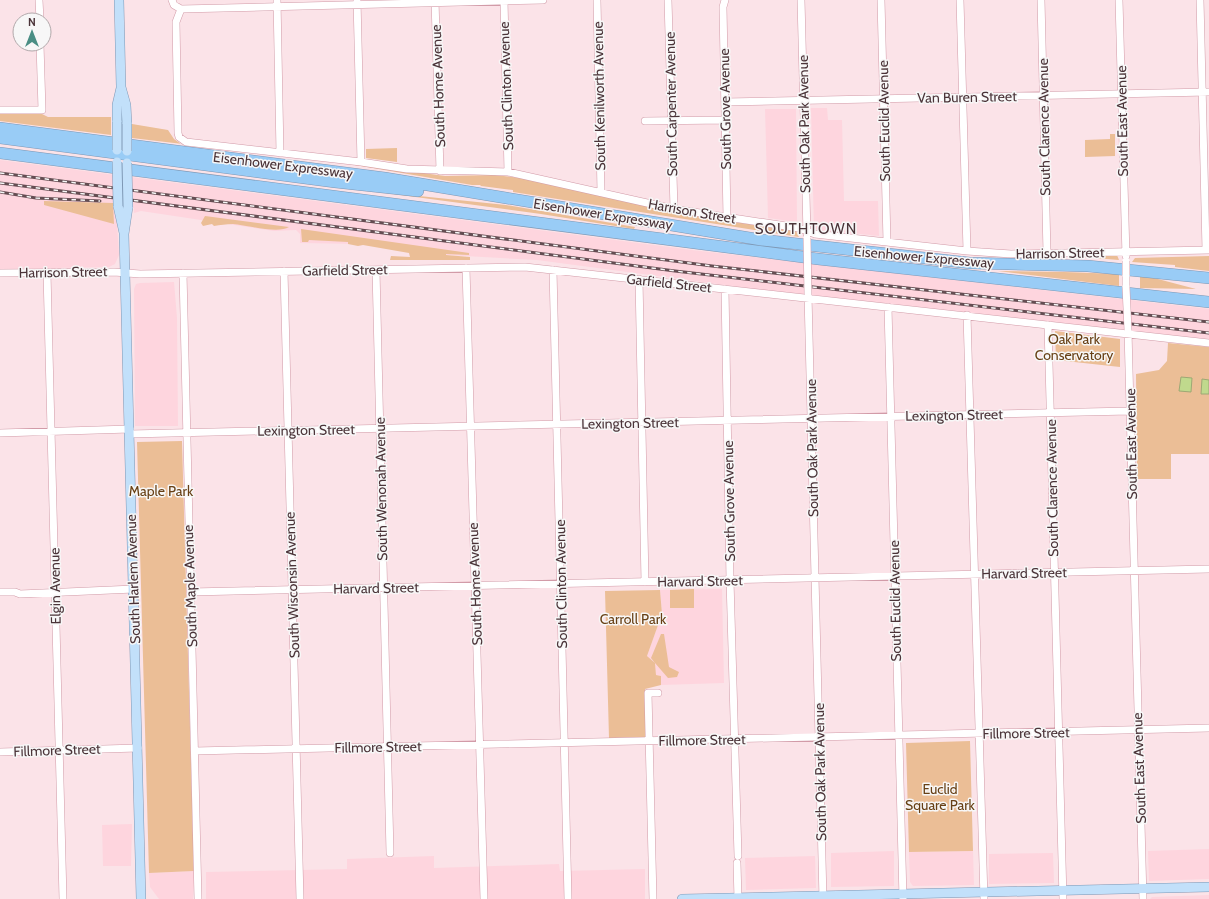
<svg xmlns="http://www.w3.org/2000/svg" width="1209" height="899" font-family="Cabin,sans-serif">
	<rect width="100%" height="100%" fill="#fbe3e8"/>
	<path fill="#fed5de" d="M811,108H827L828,120H842L844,201H878L879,236L814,229Z
		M765,109H796L797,222L768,218Z
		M0,160L692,250L1209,309V339L748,288L537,260L447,255L358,244L300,243V234L296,230L274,231L141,211L134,213V208L116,206L119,255L115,264L109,267L0,269Z
		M174,282L177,318L178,426H135L134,289L136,284L140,283Z
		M722,589L724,683L661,685V676L656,675L655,663L647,656L662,614L660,590Z
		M132,824L131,866H103L102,825Z
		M1209,849V879L1149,881L1148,851Z
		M894,851V886L831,887V853Z
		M973,851L974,885L913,886L910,882L909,852Z
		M1053,853L1054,883L989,884V854Z
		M434,856V868L559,864L560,871L645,869V899H206V872L347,869V859Z
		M815,856L816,888L746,890L745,858Z
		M194,871L193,899H159L150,887L149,873Z
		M1209,895V899H1150L1152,897Z"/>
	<path fill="#ebbe96" d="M40,113L48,117H111V135L0,121V114Z
		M132,124L168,130L174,139L181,144L321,159L445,176L495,175L529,179L714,219L796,231L799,237L513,192V190L481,186L480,185H472L349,164L132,138Z
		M1110,134H1115V156L1085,157V140L1110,139Z
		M397,148V162L366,158V149Z
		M371,191L506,205L635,227L634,229L541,214Z
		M44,201L113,203L114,224L44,205Z
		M205,216L289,227C278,234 246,225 233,224C226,224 220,225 214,226L212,224L203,226L201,223Z
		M301,229L469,253V255L446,254V255L470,257V260H390L391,256L410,257L409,253L363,245L358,246L348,244V242L309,240L308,242H302Z
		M877,244L968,254L1117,255L1119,260L1070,256L1001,257L973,255Z
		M1209,256V271L1175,267V265L1132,262L1135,258Z
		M998,271L1064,272L1119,274V286Z
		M1140,276L1154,278L1196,289L1140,288Z
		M1055,331L1120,339V367L1056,360Z
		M1168,343L1209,347V454H1171V479H1137L1136,374L1159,370L1167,361Z
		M182,441L194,871L149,873L137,442Z
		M694,589V608H670V590Z
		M660,590L662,614L647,656L655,663L651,658L661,634H664L669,667L679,672L677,677L668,678L655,663L656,675L661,676V685L645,689V737L609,738L605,591Z
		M970,741L973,851L909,852L906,743Z"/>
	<path fill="#c0d98d" stroke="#9da874" d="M1181,377L1192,378L1191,392L1179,391Z
		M1202,379L1209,380V394H1201Z"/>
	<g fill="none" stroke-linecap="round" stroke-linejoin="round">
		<defs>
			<path id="minor" d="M39,0L40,20
				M172,0L174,5L181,9L543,0
				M277,0L280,153
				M357,0L361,162
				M435,0L440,171
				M504,0L508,172
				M597,0L601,192
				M668,0L674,209
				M725,0L723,7L727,218
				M801,0L807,234
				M881,0L887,242
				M960,0L967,251
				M1041,0L1047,253
				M1119,0L1126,256
				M1200,0L1206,250
				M181,9L176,22L178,133L179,137L186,142L361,162L407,169L508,172L674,209L799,228L815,234L967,251L1011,254L1209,250
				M725,102L1209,92
				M0,110H42L40,44
				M645,121L726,120
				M466,268L484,899
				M376,270L390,853
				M553,270L568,899
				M284,271L300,899
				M0,273L114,272L140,274L525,267L1209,343
				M47,273L63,899
				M183,273L198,899
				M1126,275V287
				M639,279L645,582
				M725,289L730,580L738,856
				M808,295L823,899
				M888,307L903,899
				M967,315L984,899
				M1048,325L1063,899
				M1128,331L1143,899
				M0,433L130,429
				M130,434L1130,411
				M0,592H15L20,594L134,589
				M191,592L1209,569
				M195,751L1209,728
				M0,752L138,748
				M737,863L738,899
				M653,899L648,693H658"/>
			<path id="major" d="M119,0L121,87L126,105L127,124
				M117,122V105L121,88
				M118,206L124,233
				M128,207L124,234L141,899
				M682,899L1209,887"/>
			<path id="highway" d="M0,128L385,178L762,240L970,263L1088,266L1209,278
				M0,138L335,182L418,191
				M0,153L818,259L1209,302"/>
		</defs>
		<use href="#minor" stroke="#d29ba8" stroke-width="8"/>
		<use href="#major" stroke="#7e97b4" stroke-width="10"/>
		<use href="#highway" stroke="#7e97b4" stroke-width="12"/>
		<use href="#minor" stroke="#fff" stroke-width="7"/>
		<use href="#major" stroke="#c2e0fa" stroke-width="9"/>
		<use href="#highway" stroke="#99ccf6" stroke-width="11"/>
		<defs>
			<path id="rail" d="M0,173L712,266L1209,322
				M0,183L675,271L1209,333
				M0,192L36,198L100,201"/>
		</defs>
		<use href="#rail" stroke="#644d52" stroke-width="3"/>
		<use href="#rail" stroke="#f7f7f7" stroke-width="1.5" stroke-dasharray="4.5" stroke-linecap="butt"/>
		<defs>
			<path id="minor-bridge" d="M807,238L808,295
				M1126,261V275
				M1126,287L1128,330"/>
			<path id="major-bridge" d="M117,122V150
				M127,124V151
				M117,162L118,206
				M127,163L128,207"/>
		</defs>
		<use href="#minor-bridge" stroke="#d29ba8" stroke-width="8" stroke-linecap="butt"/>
		<use href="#major-bridge" stroke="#7e97b4" stroke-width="10" stroke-linecap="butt"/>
		<use href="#minor-bridge" stroke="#fff" stroke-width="7"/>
		<use href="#major-bridge" stroke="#c2e0fa" stroke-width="9"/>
	</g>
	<g text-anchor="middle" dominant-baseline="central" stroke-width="3" stroke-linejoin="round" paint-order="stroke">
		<g font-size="14" fill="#4b3439" stroke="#f7f7f7">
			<text transform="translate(438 86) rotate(-92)">South Home Avenue</text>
			<text transform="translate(506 86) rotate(-92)">South Clinton Avenue</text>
			<text transform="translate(599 96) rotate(-91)">South Kenilworth Avenue</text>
			<text transform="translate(967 97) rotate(-1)">Van Buren Street</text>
			<text transform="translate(671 104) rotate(-91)">South Carpenter Avenue</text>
			<text transform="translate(725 109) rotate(-91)">South Grove Avenue</text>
			<text transform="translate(884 121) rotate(-91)">South Euclid Avenue</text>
			<text transform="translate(1122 121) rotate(-91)">South East Avenue</text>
			<text transform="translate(804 124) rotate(-91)">South Oak Park Avenue</text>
			<text transform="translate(1044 127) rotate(-91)">South Clarence Avenue</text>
			<text transform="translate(283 165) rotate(7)">Eisenhower Expressway</text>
			<text transform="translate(692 211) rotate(10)">Harrison Street</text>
			<text transform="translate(603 214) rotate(9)">Eisenhower Expressway</text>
			<text transform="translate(1060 253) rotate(-1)">Harrison Street</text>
			<text transform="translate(924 257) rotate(5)">Eisenhower Expressway</text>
			<text transform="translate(345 270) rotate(-1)">Garfield Street</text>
			<text transform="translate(63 272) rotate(-1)">Harrison Street</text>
			<text transform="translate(669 283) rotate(6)">Garfield Street</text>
			<text transform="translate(954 415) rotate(-1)">Lexington Street</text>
			<text transform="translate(630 423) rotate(-1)">Lexington Street</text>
			<text transform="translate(306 430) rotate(-1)">Lexington Street</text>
			<text transform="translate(1131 444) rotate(-91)">South East Avenue</text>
			<text transform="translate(812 448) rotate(-91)">South Oak Park Avenue</text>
			<text transform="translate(1052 488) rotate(-91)">South Clarence Avenue</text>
			<text transform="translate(381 489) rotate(-91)">South Wenonah Avenue</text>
			<text transform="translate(729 501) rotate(-91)">South Grove Avenue</text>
			<text transform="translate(1024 573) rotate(-1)">Harvard Street</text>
			<text transform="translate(133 579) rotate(-92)">South Harlem Avenue</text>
			<text transform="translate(700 581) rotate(-1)">Harvard Street</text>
			<text transform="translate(475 584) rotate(-92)">South Home Avenue</text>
			<text transform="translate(561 584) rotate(-91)">South Clinton Avenue</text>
			<text transform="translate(292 585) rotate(-92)">South Wisconsin Avenue</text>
			<text transform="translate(55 586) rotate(-91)">Elgin Avenue</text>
			<text transform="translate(190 586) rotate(-92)">South Maple Avenue</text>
			<text transform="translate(376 588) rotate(-1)">Harvard Street</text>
			<text transform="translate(895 601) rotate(-91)">South Euclid Avenue</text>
			<text transform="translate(1026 733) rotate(-1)">Fillmore Street</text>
			<text transform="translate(702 740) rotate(-1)">Fillmore Street</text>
			<text transform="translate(378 747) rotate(-1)">Fillmore Street</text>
			<text transform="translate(57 750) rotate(-2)">Fillmore Street</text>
			<text transform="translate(1139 768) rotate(-92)">South East Avenue</text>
			<text transform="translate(820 772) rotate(-91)">South Oak Park Avenue</text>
		</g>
		<g font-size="14" fill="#684015" stroke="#f7f7f7">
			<text x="1074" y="339">Oak Park<tspan x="1074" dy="16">Conservatory</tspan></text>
			<text x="161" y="491">Maple Park</text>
			<text x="633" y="619">Carroll Park</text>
			<text x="940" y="789">Euclid<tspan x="940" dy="16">Square Park</tspan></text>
		</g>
		<g font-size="15" letter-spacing="1" fill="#4b3439" stroke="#f7f7f7">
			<text x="806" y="229">SOUTHTOWN</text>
		</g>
	</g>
	<g transform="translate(32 32)"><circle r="19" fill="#f7f7f7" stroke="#b2a9ab"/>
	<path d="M0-3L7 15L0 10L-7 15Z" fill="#498e84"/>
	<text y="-6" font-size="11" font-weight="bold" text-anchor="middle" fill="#4b3439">N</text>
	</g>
</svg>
